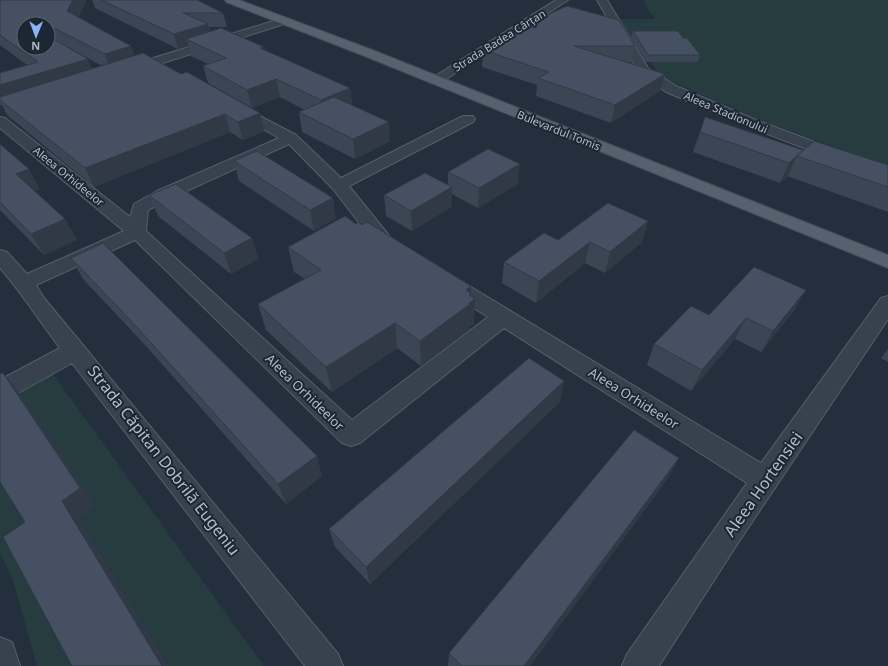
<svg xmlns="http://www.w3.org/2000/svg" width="888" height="666" font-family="'Noto Sans',sans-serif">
	<rect width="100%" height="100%" fill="#242f3e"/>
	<path fill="#263c3f" d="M646,0H888V166L763,121L663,78L652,65L642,49H636L618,19H655L643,2Z
		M50,370L264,666H169L80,520L97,507L0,396Z
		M0,470L45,540L86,666H37L13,580L0,553Z"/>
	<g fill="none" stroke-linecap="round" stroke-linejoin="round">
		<defs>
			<path id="minor" d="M556,0H568L440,83H430L429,80Z
				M597,0H607L648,68L676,86L764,123L888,169V180L754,129L666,92L639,73Z
				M283,18L288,21L287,23L132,73L128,74L122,70L124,67Z
				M235,103L296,135L341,178L463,116H473L475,119L473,122L349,186L391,238L398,245L396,249L389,251L377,246L333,189L289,144L169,199L148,210L146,231L352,420L488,317L442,288L439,283L442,278L449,276L456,278L761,463L881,298L888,296V319L736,546L659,666H622L627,654L747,483L504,328L360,443L351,446L342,443L135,240L36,285L44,298L338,654L343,666H305L72,363L9,398L0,400V380L60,348C40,322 22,293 0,268V250L7,252L27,274L124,231L0,128V117L5,118L130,217L134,204L157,191L279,138L230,110L228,107L230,104Z
				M0,637L12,642L20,666H0Z"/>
			<path id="major" d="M225,0H239L370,49L888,255V268L362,55L226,2Z"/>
		</defs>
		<use href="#minor" stroke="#565f6c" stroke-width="2"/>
		<use href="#major" stroke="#414a57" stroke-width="2"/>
		<use href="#minor" fill="#38414e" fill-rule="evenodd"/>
		<use href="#major" fill="#56606e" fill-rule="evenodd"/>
	</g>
	<path fill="#3b4654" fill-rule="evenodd" d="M0,0H85L86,2L78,17L134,56L181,74L260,113L264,131L243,140L230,132L94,187L7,115L2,105H0V73L27,65L0,45ZM24,24H48V48ZM66,46L102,66L92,69Z
		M92,0H197L223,13L227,27H209L210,31L264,47L265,51L350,88L352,105L390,141L355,159L302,132L299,112L305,110L280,97L252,108L208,83L203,66L208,64L191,56L189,46L178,49L95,8Z
		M523,26L635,46L631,62H626L660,91L611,123L536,96L537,85L482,67L483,50L522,32Z
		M633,31L683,38L700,55L698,62H646L631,37Z
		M700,132L888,165V212L787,176H788L780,183L693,152Z
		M0,144L40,189L35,191L65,219L77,240L44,255L0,210Z
		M234,161L336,218L314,231L239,181Z
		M448,172L518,184L478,208L452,194L451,207L412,231L386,216L384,195L448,185Z
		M149,195L252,238L258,259L231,274L158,216Z
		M648,221L642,242L605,273L585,263L536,303L502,283L504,262L558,240Z
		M356,224L471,286V296L474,324L469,327V329L421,366L397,348L332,392L266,330L258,304L305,279L294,272L288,247Z
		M71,258L322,476L286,504L146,346L83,279Z
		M806,290L793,312L761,352L735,339L691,391L647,365L654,344L709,315Z
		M888,349V362L881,358Z
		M560,402L370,584L335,547L329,529Z
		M668,478L530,666H448L449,653Z"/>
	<path fill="#303945" d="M73,0H85L86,2L73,26L67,11Z
		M208,24L212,39H186L189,46L178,49L174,34Z
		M131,46L137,62L111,70L105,54Z
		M264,47L268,64L260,48Z
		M88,59L95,76L0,100V85Z
		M665,74L660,91L611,123L615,105Z
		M276,79L280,97L252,108L247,90Z
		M350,88L352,106L324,119L321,100Z
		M260,113L264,131L243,140L238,122Z
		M225,114L230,132L94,187L85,168Z
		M389,122L390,141L355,159L353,139Z
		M797,156L788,176L780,183L789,163Z
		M520,164L518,184L478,208L479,188Z
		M29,169L40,189L28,194L16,174Z
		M452,187L451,207L412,231L411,211Z
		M333,198L336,218L314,231L310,210Z
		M65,219L77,240L44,255L31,234Z
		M648,221L642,242L605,273L610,252Z
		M252,238L258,259L231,274L224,253Z
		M590,242L585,263L536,303L539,281Z
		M471,286V302L475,299L474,324L469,327V329L421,366L420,341L466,290Z
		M806,290L793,312L761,352L773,331Z
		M746,318L735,339L691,391L702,370Z
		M395,323L397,348L332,392L326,367Z
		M3,373L20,394L97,507L80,520L169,666H162L62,501Z
		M564,381L560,402L370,584L366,567Z
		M317,456L322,476L286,504L278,484Z
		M679,458L668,478L530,666H524Z"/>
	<path fill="#455162" stroke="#303945" d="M0,0H73L67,11L131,46L105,54L48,25V24H46L41,21L40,24H24V48H48V36L88,59L0,85V73L38,62L0,35Z
		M101,0H197L223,13H183L208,24L174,34Z
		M567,6L619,20L635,46H574L665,74L615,105L538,78L549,72L483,50L530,28L523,26Z
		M221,28L264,47L260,48L350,88L321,100L276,79L247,90L203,66L226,58L186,39Z
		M633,31H678L683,38H687L700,55H648Z
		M143,53L181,74L187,72L260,113L238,122L225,114L85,168L0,100V97Z
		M334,97L389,122L353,139L299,112Z
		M705,117L803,150L789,163L700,132Z
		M814,141L888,165V187L797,156Z
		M0,144L29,169L16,174L65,219L31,234L0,202Z
		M488,149L520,164L479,188L448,172Z
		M257,151L333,198L310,210L234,161Z
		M425,173L452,187L411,211L384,195Z
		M176,184L252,238L224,253L149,195Z
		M608,203L648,221L610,252L590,242L539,281L504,262L544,233L558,240Z
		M345,216L356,224L358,222L362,225L367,222L471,286L466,290L471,293L469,295L475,299L469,303L470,304L420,341L395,323L326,367L258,304L321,270L288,247Z
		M103,243L317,456L278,484L135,325L71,258Z
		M754,267L806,290L773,331L746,318L702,370L654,344L691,306L709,315Z
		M529,358L564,381L366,567L329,529Z
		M3,373L80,488L62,501L162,666H72L3,537L25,522L0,482V374Z
		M634,430L679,458L524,666H462L449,653Z"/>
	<g text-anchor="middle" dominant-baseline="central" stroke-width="4" stroke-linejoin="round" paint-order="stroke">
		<g font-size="11" fill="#b4bcc9" stroke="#1d2633">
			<text transform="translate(499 40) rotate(-32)">Strada Badea Cârțan</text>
			<text transform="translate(726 112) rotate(23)">Aleea Stadionului</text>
			<text transform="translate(559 130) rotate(22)">Bulevardul Tomis</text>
			<text transform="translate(69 176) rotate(39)">Aleea Orhideelor</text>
		</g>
		<g font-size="13" fill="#b4bcc9" stroke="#1d2633">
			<text transform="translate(305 392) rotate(44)">Aleea Orhideelor</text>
			<text transform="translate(634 398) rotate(32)">Aleea Orhideelor</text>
		</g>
		<g font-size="16" fill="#b4bcc9" stroke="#1d2633">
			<text transform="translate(164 460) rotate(52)">Strada Căpitan Dobrilă Eugeniu</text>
			<text transform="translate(763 484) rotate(-55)">Aleea Hortensiei</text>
		</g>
	</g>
	<g transform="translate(36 36) rotate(181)"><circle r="19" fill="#1d2633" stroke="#59626f"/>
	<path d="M0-3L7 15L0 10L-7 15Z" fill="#8ab4f8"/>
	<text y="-6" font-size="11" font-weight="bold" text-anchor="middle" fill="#b4bcc9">N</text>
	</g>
</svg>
